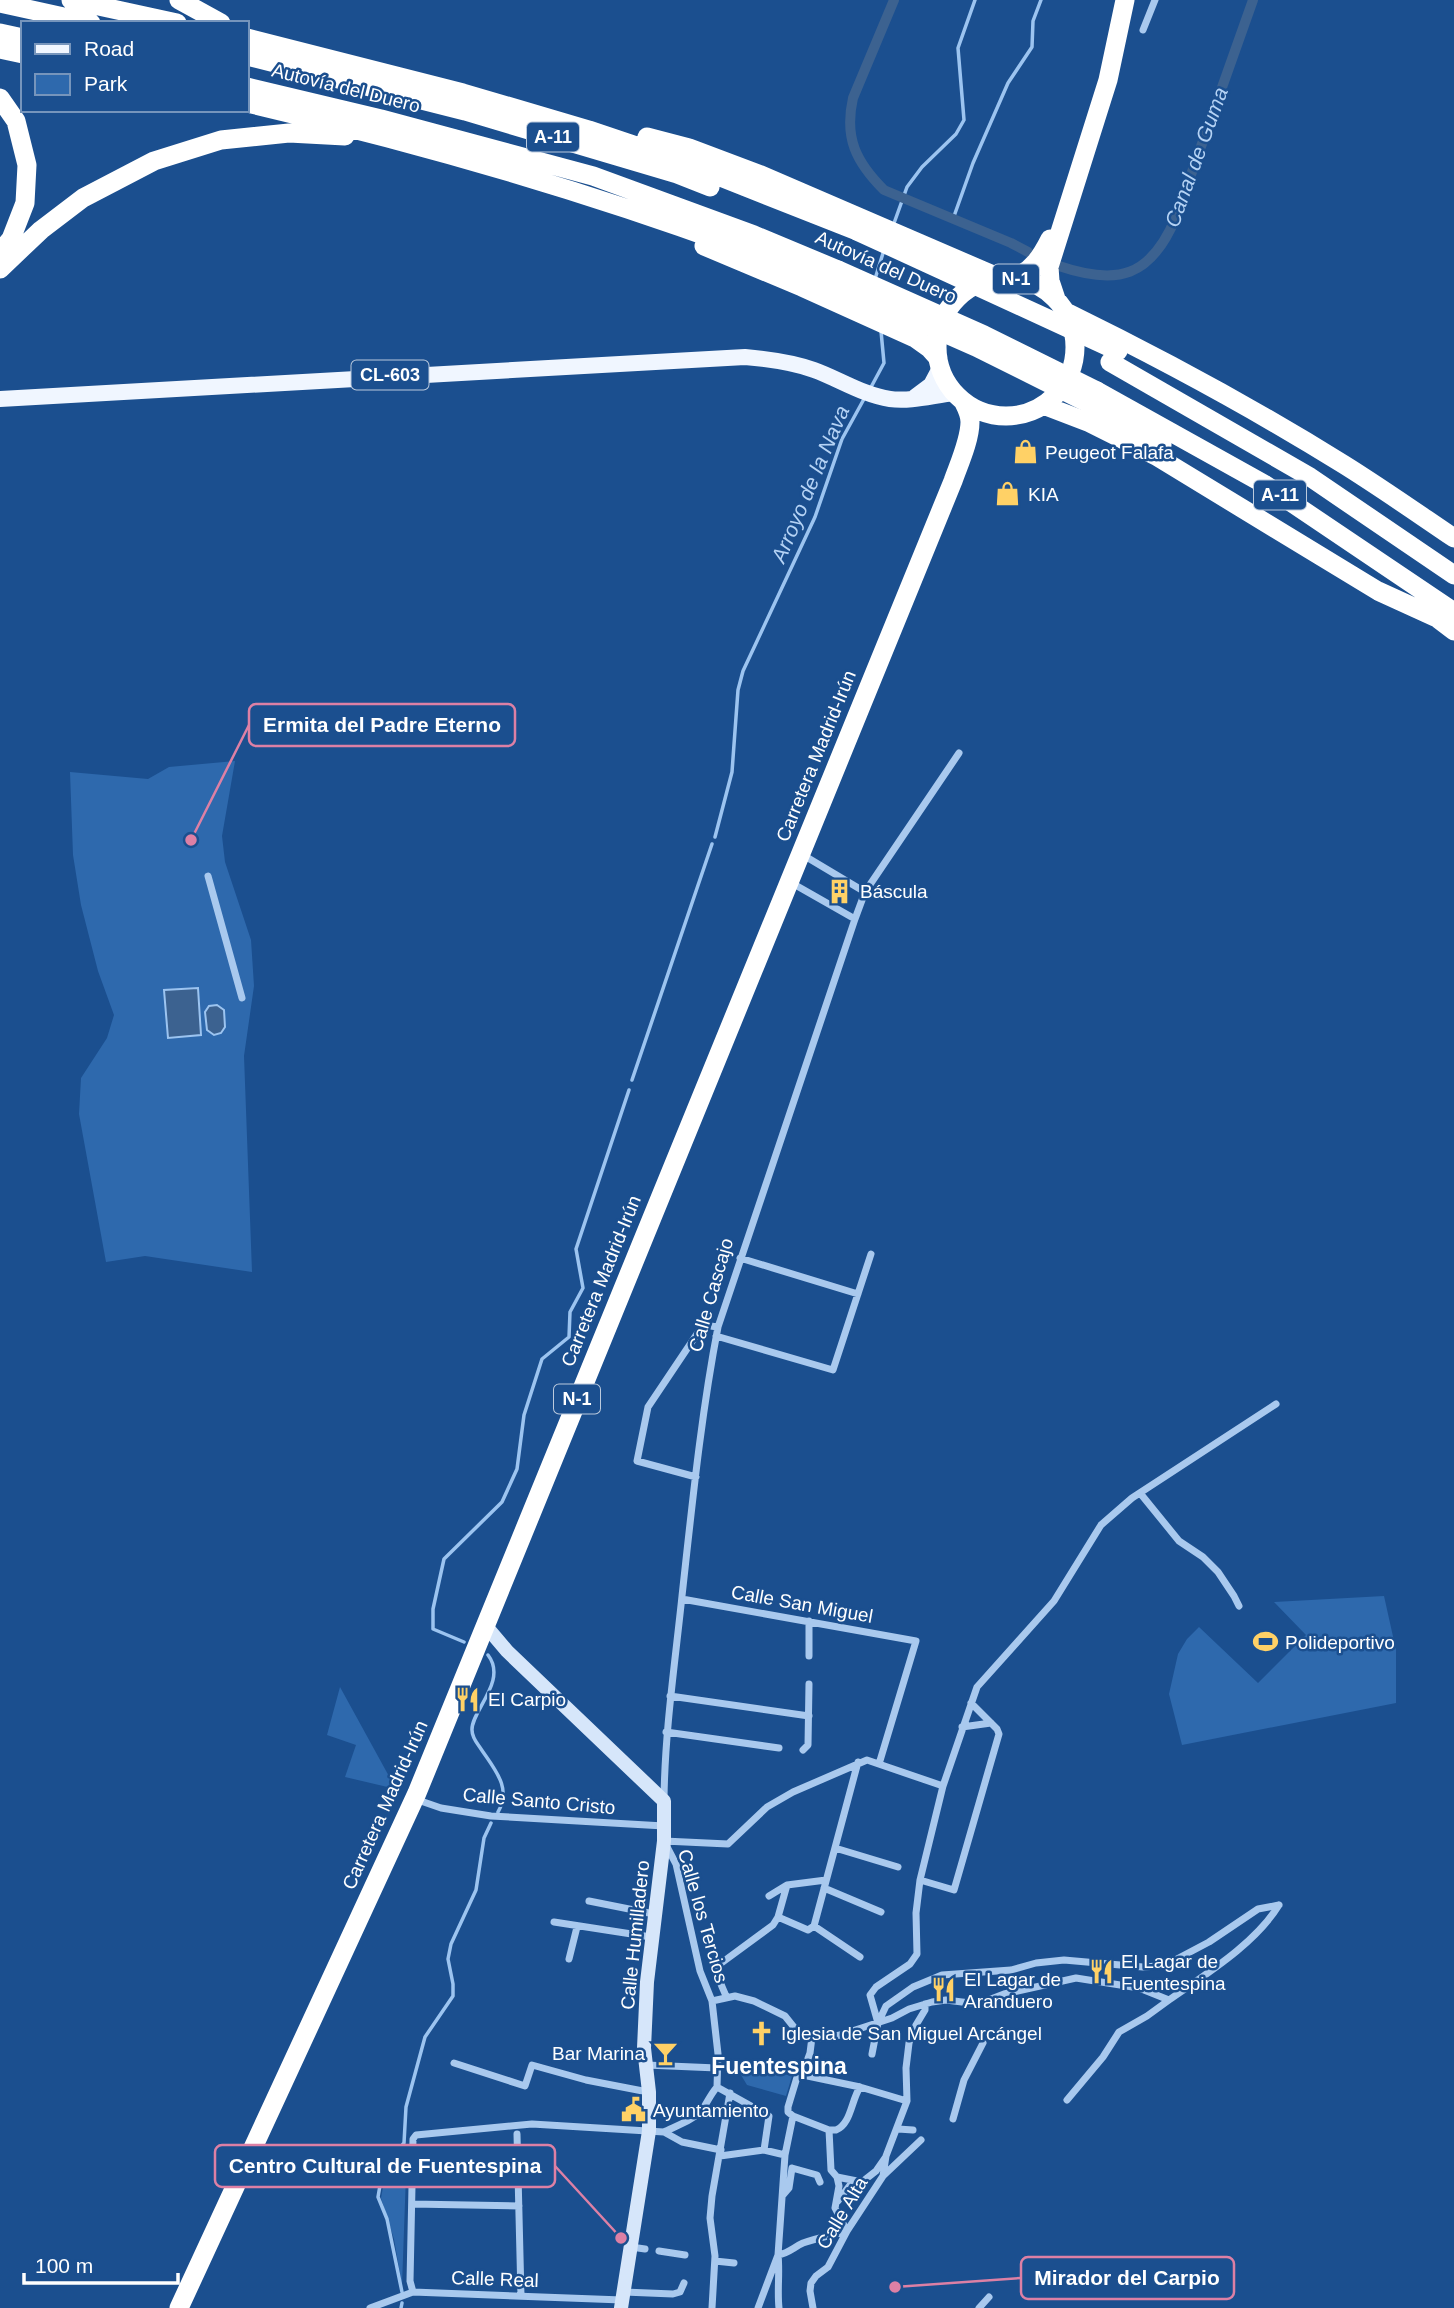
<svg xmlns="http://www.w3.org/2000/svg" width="1454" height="2308" font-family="Helvetica,sans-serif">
	<rect width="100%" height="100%" fill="#1b4f8f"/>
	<path fill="#2e69ad" d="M235,761L222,836L225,862L251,940L254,986L244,1056L252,1272L145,1256L106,1262L79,1114L81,1078L107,1038L114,1015L98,971L81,905L73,855L70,772L148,779L169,767Z
		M1384,1596L1396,1650V1703L1182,1745L1169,1694L1178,1654L1187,1639L1199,1627L1258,1683L1306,1635L1274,1602Z
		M340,1687L396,1789L345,1777L356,1745L327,1735Z
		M751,2066L792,2076L786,2096L747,2085L738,2070Z
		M407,2147L402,2285L394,2239L381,2198L386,2171L392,2160Z"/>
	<path fill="#3c6290" stroke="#9cc4f0" stroke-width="2" d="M198,988L201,1035L168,1038L164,990Z
		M217,1005L224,1010L225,1027L221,1033L214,1035L207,1030L205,1012L209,1006Z"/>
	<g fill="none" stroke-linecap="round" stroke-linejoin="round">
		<path stroke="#9cc4f0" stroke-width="3.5" d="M953,219L973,163L1008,83L1032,47L1033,21L1041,0
			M893,226L907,187L922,167L956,134L964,120L958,48L975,0
			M875,279L884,250
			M870,389L884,363L881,331
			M715,837L732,772L738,690L743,671L815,517L842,439L864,399
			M632,1080L712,844
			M464,1642L433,1629V1609L444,1559L502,1502L517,1469L524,1415L542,1359L569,1337L570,1312L583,1288L576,1249L629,1090
			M488,1655C508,1681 471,1711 472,1730C472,1738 477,1743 481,1749C495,1770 512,1788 498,1812
			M402,2292L387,2219L378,2197L383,2168L404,2143L406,2107L425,2037L453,1996V1984L448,1959L451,1944L476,1890L484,1838L491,1823
			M401,2308L402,2303"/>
		<path stroke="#3c6290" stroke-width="10" d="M894,0L853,98C844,138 856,162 884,190L1011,243L1028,252
			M1059,266C1118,286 1151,277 1176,217L1253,0"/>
		<path stroke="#a9c9ee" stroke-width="7" d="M1143,30L1155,0
			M803,855L865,892L855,919
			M208,876L242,998
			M865,892L959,753
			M740,1258L858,1294
			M716,1336L833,1370L871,1254
			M696,1477L637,1461L648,1407L703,1325L718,1327
			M1140,1493L1179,1541L1203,1557L1218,1572L1234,1596L1239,1606
			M682,1599L916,1641L879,1764
			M809,1656V1621
			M670,1696L809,1716
			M962,1727L991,1723
			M666,1732L779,1748
			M803,1750L808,1745L809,1684
			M858,1762L814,1926L860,1957
			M664,1798C665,1730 675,1663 682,1596C692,1506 701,1415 718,1327L855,919L790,882
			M415,1799L441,1808L491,1816L664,1826
			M664,1841L728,1844L767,1807L793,1792L867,1760L943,1786
			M835,1848L898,1867
			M920,1880L954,1890L999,1734L997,1729L971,1703
			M824,1888L881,1912
			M769,1896L787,1885L826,1880
			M589,1901L654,1914
			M778,1917L808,1930L814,1926
			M554,1922L651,1937
			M569,1959L577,1927
			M726,1996C722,1986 715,1975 720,1964L773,1925L778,1917L787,1885
			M712,2001L735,1996L754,2001L785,2016L797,2031L812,2037L825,2038L840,2035L892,2018L909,2009L932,2002L946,2000L978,2004L1004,1994L1076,1978L1139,1988L1169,2000C1206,1974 1255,1944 1279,1905
			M878,2023L870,1995L876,1987L910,1964L917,1954L916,1913L920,1880L943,1786L977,1687L1054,1601L1101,1525L1132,1498L1276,1404
			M872,2054L878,2023L886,2006L913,1987L942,1975L1011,1970L1036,1963L1064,1960L1143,1967L1158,1966L1175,1960L1209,1942L1258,1909L1279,1905
			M454,2063L525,2086L532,2065L586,2080L648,2092
			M646,2065L717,2068
			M798,2074L860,2087L907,2101
			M717,2087L769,2116L764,2150
			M1067,2100L1103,2057L1119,2032L1147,2016L1169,2000
			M793,2116L829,2130H836C851,2124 851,2101 860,2087
			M793,2116L788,2112V2107L798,2074L806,2064L810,2053L812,2037
			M953,2119L964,2080L983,2043
			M898,2129L913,2130
			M829,2130L831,2170L837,2177L839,2186L835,2208L847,2231
			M664,2132L682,2142L721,2150
			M517,2134L521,2296
			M720,2156L764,2150L785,2155
			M883,2176L921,2140
			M837,2177L862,2182L876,2171L885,2158
			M783,2195L789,2188L792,2168L817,2175L820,2182
			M838,2201L853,2181
			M412,2204L519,2206
			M631,2247L645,2249
			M659,2251L685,2255
			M778,2255C789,2253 794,2247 803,2243C817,2238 833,2235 847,2231
			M715,2261L734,2263
			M413,2292L410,2281L413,2139L416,2135L532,2124L664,2132C676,2126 697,2119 704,2107C709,2099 711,2094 717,2087L718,2054L712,2001L700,1971L676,1864L666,1845
			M624,2292L673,2294L680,2292L684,2283
			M370,2308L413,2292L622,2300
			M712,2308L715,2256L710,2218L712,2196L730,2093
			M758,2308L778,2255
			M779,2308C777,2290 780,2272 778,2255L785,2155L793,2116
			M813,2308L810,2291L811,2283L816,2276L828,2267L847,2231L883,2176L886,2156L907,2101L906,2068L909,2043L916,2025L925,2010V2004
			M979,2308L989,2297"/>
		<path stroke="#d6e6fa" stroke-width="14" d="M485,1625L507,1651L664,1801V1841L647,1982L644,2048L649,2092V2131L621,2308"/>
		<path stroke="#f0f6ff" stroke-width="16" d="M915,397L931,385L940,368
			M0,399L745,357C768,359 792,362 814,370C839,379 863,395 890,399C911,402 934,395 955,393"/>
		<path stroke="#fff" stroke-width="19" d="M71,0L177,23
			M179,0L221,23
			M0,3L91,23
			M0,33L23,38
			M247,38L463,93L589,130L675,159L857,231
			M0,49L23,54
			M247,56L465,111L677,174L710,187
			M247,87L381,119L593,176L754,235L838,270
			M0,98L16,121L27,165L25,203L11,239L0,252
			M247,103C446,149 641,207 831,283
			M647,137L689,148L761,175L1000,278
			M704,246L802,287L915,338L929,348L938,358
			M0,269L41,230L83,198L154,161L221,140L289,133L345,136
			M1015,278C1033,269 1041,257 1050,239
			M937 347a69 69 0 1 1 138 0a69 69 0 1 1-138 0Z
			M1056,299L1050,281L1049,267L1108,80L1125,0
			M1066,312C1160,358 1253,408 1343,464C1380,487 1417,513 1454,538
			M1110,362L1310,477L1454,575
			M1097,391L1264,484L1454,612
			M1090,404L1162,445
			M1043,405L1090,423L1156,456L1378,591L1435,617
			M1425,609L1454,631
			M179,2308L417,1793L953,481C959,464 970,440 970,422C970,414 966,407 963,401"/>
		<path stroke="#fff" stroke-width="19" d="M857,231L1118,351
			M838,270L984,335L1097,391
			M831,283L976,347L1090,404"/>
	</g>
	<defs>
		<symbol id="shop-bare" viewBox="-9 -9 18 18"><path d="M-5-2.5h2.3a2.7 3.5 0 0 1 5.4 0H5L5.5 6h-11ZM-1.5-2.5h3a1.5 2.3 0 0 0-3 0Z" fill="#ffd166" stroke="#1b4f8f" stroke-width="2.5" paint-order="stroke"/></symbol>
		<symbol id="building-bare" viewBox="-9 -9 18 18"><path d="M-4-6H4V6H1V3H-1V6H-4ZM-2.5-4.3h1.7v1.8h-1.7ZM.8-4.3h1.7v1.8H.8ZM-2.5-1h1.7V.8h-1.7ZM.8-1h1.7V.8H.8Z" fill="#ffd166" stroke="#1b4f8f" stroke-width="2.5" paint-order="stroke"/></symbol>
		<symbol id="stadium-bare" viewBox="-9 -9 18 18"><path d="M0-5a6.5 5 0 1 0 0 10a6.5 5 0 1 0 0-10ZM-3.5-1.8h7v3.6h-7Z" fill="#ffd166" stroke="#1b4f8f" stroke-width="2.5" paint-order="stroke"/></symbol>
		<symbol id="restaurant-bare" viewBox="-9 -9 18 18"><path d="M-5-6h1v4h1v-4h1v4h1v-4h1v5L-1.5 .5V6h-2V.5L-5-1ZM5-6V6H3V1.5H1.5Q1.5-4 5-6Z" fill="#ffd166" stroke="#1b4f8f" stroke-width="2.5" paint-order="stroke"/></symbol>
		<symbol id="church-bare" viewBox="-9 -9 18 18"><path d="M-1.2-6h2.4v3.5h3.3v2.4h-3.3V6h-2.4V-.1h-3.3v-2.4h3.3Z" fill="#ffd166" stroke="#1b4f8f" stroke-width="2.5" paint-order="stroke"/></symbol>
		<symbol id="bar-bare" viewBox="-9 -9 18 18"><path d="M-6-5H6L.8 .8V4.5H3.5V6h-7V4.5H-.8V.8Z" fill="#ffd166" stroke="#1b4f8f" stroke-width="2.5" paint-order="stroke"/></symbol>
		<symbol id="civic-bare" viewBox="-9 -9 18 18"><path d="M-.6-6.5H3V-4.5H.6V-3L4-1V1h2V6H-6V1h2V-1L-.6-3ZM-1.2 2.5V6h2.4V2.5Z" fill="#ffd166" stroke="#1b4f8f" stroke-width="2.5" paint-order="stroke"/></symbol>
	</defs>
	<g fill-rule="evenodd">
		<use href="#shop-bare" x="1008" y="434" width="35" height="35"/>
		<use href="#shop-bare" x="990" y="476" width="35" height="35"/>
		<use href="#building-bare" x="822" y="874" width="35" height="35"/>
		<use href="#stadium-bare" x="1248" y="1624" width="35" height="35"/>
		<use href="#restaurant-bare" x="450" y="1682" width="35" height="35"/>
		<use href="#restaurant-bare" x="1084" y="1954" width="35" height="35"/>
		<use href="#restaurant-bare" x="926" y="1972" width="35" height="35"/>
		<use href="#church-bare" x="744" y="2016" width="35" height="35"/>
		<use href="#bar-bare" x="648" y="2036" width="35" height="35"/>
		<use href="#civic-bare" x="616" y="2092" width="35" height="35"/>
	</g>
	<g text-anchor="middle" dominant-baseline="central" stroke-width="5" stroke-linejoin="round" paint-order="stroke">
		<g fill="#1b4f8f" stroke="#bbcadd" stroke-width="2">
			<rect x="527" y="122.5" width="52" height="29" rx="5"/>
			<rect x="993" y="264.5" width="46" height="29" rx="5"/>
			<rect x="351.5" y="360.5" width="77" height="29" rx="5"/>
			<rect x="1254" y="480.5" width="52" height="29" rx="5"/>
			<rect x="554" y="1384.5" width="46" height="29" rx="5"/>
		</g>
		<g font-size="18" font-weight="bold" fill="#fff">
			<text x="553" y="137">A-11</text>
			<text x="1016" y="279">N-1</text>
			<text x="390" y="375">CL-603</text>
			<text x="1280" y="495">A-11</text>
			<text x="577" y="1399">N-1</text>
		</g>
		<g font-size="19" fill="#fff" stroke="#1b4f8f">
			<text transform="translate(346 88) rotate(14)">Autovía del Duero</text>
			<text transform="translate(886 267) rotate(24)">Autovía del Duero</text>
			<text transform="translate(816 756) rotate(-68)">Carretera Madrid-Irún</text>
			<text transform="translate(601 1281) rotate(-68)">Carretera Madrid-Irún</text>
			<text transform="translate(711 1295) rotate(-74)">Calle Cascajo</text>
			<text transform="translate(802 1604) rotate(10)">Calle San Miguel</text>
			<text transform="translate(539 1801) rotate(5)">Calle Santo Cristo</text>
			<text transform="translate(385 1805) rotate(-66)">Carretera Madrid-Irún</text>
			<text transform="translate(703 1916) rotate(74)">Calle los Tercios</text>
			<text transform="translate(635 1935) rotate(-84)">Calle Humilladero</text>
			<text transform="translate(842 2213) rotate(-59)">Calle Alta</text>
			<text transform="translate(495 2279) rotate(2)">Calle Real</text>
		</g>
		<g font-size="19" fill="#fff" stroke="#1b4f8f" text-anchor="start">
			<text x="1045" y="452">Peugeot Falafa</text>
			<text x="1028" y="494">KIA</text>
			<text x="860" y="891">Báscula</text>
			<text x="1285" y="1642">Polideportivo</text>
			<text x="488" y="1699">El Carpio</text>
			<text x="1121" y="1961">El Lagar de<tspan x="1121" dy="22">Fuentespina</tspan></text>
			<text x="964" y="1979">El Lagar de<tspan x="964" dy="22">Aranduero</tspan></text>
			<text x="781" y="2033">Iglesia de San Miguel Arcángel</text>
			<text x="645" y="2053" text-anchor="end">Bar Marina</text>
			<text x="653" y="2110">Ayuntamiento</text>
		</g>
		<g font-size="21" font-style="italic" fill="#b5d3f5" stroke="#1b4f8f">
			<text transform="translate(1196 157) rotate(-70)">Canal de Guma</text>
			<text transform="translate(810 484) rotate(-67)">Arroyo de la Nava</text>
		</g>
		<g font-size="23" font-weight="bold" fill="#fff" stroke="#1b4f8f">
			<text x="779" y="2066">Fuentespina</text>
		</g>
	</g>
	<path fill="none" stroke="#dd80a5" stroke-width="2.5" d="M191 840L249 725M621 2238L555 2166M895 2287L1021 2278"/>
	<g fill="#dd80a5" stroke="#1b4f8f" stroke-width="2.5">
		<circle cx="191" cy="840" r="7"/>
		<circle cx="621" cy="2238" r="7"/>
		<circle cx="895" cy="2287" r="7"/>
	</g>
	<g fill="#1b4f8f" stroke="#dd80a5" stroke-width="2.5">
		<rect x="249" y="704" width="266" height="42" rx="7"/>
		<rect x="215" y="2145" width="340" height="42" rx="7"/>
		<rect x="1021" y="2257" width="213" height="42" rx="7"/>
	</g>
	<g font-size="21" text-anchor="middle" font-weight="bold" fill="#fff">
		<text x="382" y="732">Ermita del Padre Eterno</text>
		<text x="385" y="2173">Centro Cultural de Fuentespina</text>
		<text x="1127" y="2285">Mirador del Carpio</text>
	</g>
	<rect x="21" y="21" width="228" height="91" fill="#1b4f8f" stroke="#7695bc" stroke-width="2"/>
	<rect x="35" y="44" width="35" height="10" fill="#f0f6ff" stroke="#7695bc" stroke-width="2"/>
	<text x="84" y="56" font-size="21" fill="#ffffff">Road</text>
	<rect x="35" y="74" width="35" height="21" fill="#2e69ad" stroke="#7695bc" stroke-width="2"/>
	<text x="84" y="91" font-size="21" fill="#ffffff">Park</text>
	<path d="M24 2273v10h154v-10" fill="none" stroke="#ffffff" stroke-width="3.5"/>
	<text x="35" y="2273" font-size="21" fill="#ffffff" stroke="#1b4f8f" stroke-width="5" paint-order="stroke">100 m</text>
</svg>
